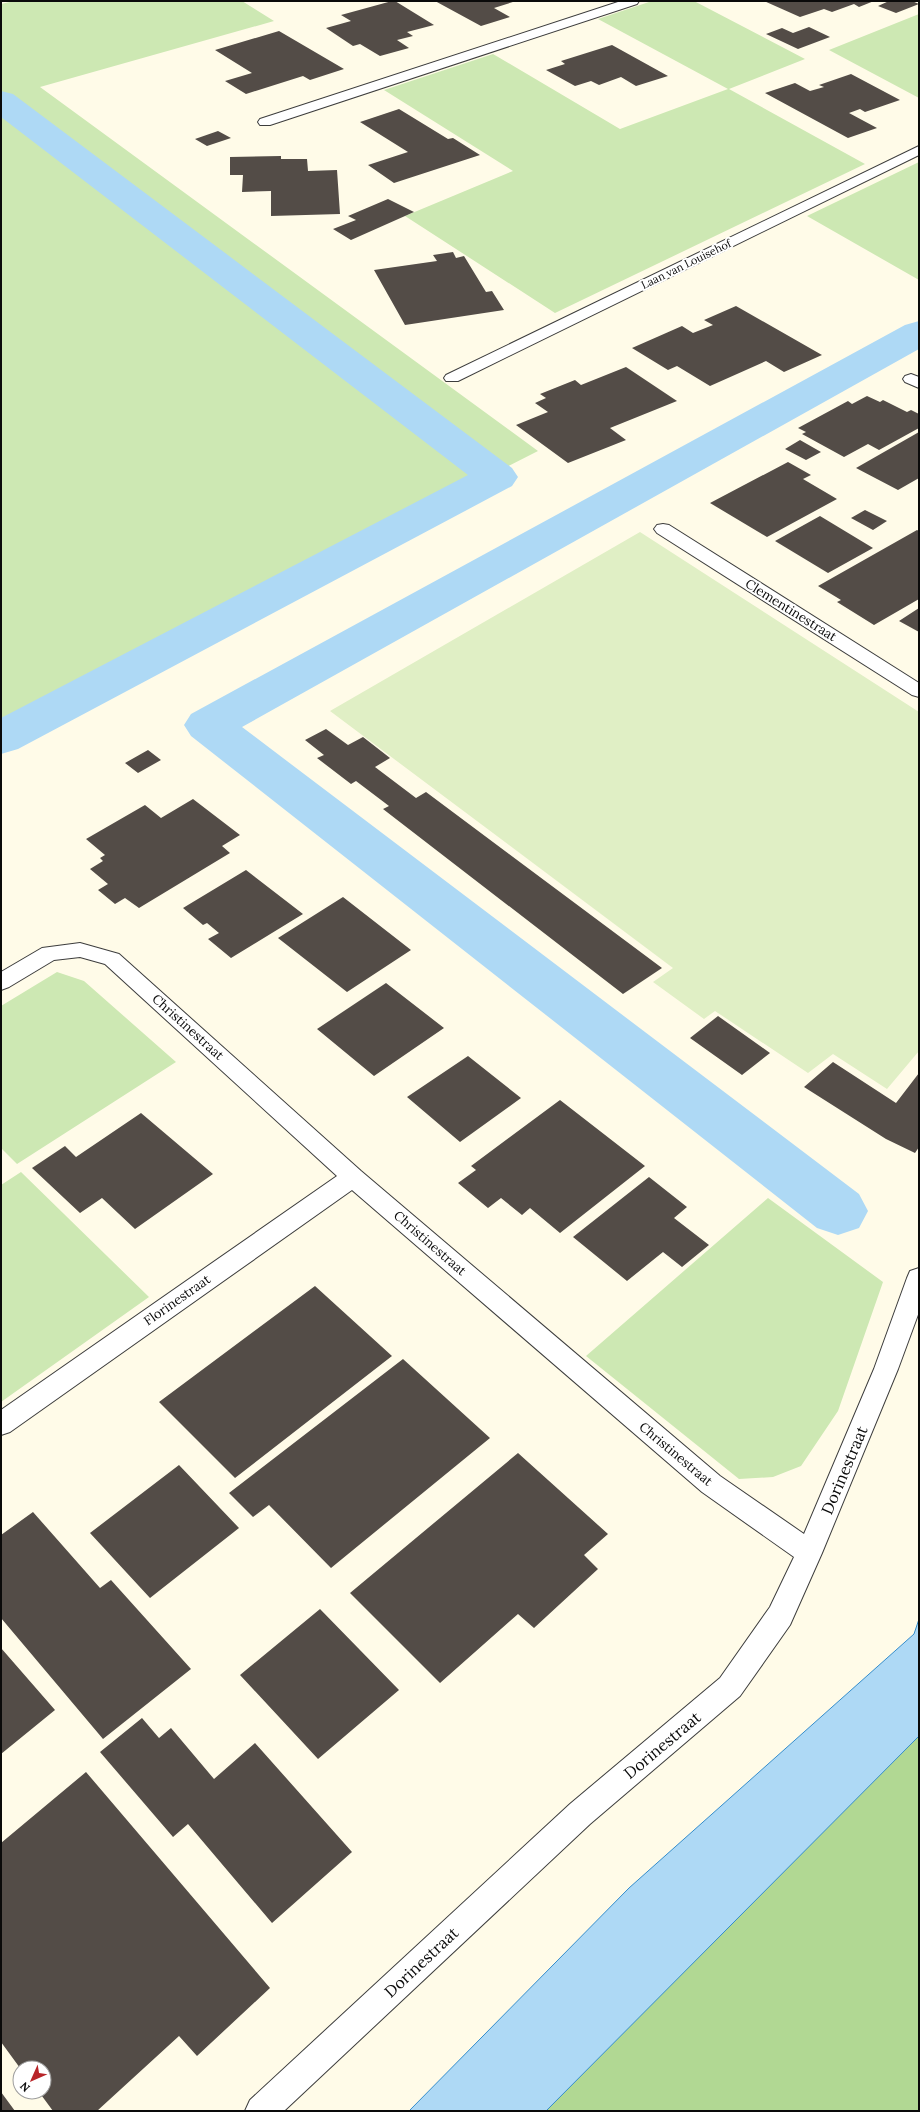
<svg xmlns="http://www.w3.org/2000/svg" width="920" height="2112" font-family="Lora,serif">
	<rect width="100%" height="100%" fill="#fffbe8"/>
	<path fill="#cde8b3" d="M14,1H242L274,21L40,87L538,451L90,680L1,723V4Z
		M652,1H694L805,59L729,89L865,164L555,313L405,216L513,171L384,90L493,54L620,129L728,89L598,19Z
		M919,14V98L829,50Z
		M919,162V280L807,216Z
		M57,972L84,981L176,1062L17,1164L1,1148V1006Z
		M21,1172L149,1297L1,1402V1185Z
		M768,1198L883,1282L838,1411L801,1466L773,1477L739,1479L586,1356Z"/>
	<path fill="#b1d893" d="M919,1735V2111H544Z"/>
	<path fill="#e0efc5" d="M640,532L919,712V1051L887,1089L833,1054L808,1073L715,1011L704,1019L653,982L673,968L330,711Z"/>
	<path fill="#aed9f5" stroke="#358dcb" d="M919,1619V1736L546,2111H409L629,1888L914,1634Z"/>
	<g fill="none" stroke-linecap="round" stroke-linejoin="round">
		<path fill="#aed9f5" fill-rule="evenodd" d="M1,91L13,94L512,468L518,477L512,486L18,749L1,754V718L468,475L1,117Z
			M919,321V349L242,727L859,1194L868,1211L859,1228L838,1235L817,1228L191,736L184,725L191,714L905,325Z"/>
	</g>
	<path fill="#534c47" d="M392,1H395L434,25L407,32L413,36L397,40L409,48L380,56L360,44L353,46L326,28L351,21L341,15Z
		M435,1H516L494,8L510,17L481,26Z
		M764,1H874L859,7L854,4L832,12L824,9L800,17Z
		M889,1H912L919,4L896,13L878,6Z
		M809,27L830,37L798,49L766,34L782,28L793,33Z
		M279,31L344,69L310,80L303,76L246,94L225,81L252,73L215,50Z
		M612,45L668,76L636,86L621,77L599,85L591,81L575,86L546,70L565,64L561,61Z
		M851,74L900,100L865,112L860,109L849,113L877,128L848,138L765,93L795,83L810,91L824,87L819,85Z
		M399,109L448,139L453,138L480,155L394,183L368,165L408,152L360,122Z
		M218,131L231,138L207,146L195,139Z
		M281,156V159H307L308,171L337,170L340,214L271,216V191L242,192L243,175H230V157Z
		M388,199L414,212L351,240L333,229L356,220L348,216Z
		M453,252L456,258L464,256L486,292L492,291L504,310L405,325L374,270L437,261L433,255Z
		M736,306L822,355L784,372L766,361L710,386L677,366L668,370L632,348L682,326L693,333L713,325L704,320Z
		M626,367L677,401L610,428L626,440L568,463L516,425L548,412L535,403L546,398L540,394L575,380L581,385Z
		M867,396L880,402L883,400L907,412L911,410L919,414V428L879,450L868,444L844,457L802,434L806,432L798,428L848,401L852,404Z
		M919,432V478L898,490L856,468Z
		M800,440L821,452L806,460L785,449Z
		M788,462L811,475L803,479L837,499L767,537L710,503Z
		M865,510L887,521L873,530L851,518Z
		M820,516L873,548L828,573L775,541Z
		M917,530L919,531V599L874,625L837,602L841,600L818,586Z
		M919,608V632L899,621Z
		M326,729L348,745L363,737L390,758L375,767L416,798L426,792L662,968L623,994L383,809L389,806L356,781L351,784L317,758L324,755L305,740Z
		M148,750L161,760L138,773L125,763Z
		M193,799L240,835L222,846L230,853L139,908L125,898L115,904L98,890L108,884L90,869L103,861L100,858L105,855L86,839L145,805L161,818Z
		M246,870L303,914L231,958L208,939L219,933L207,923L203,925L183,908Z
		M343,897L411,950L347,992L278,938Z
		M386,983L444,1028L374,1076L317,1029Z
		M718,1016L770,1053L742,1075L690,1038Z
		M468,1056L521,1098L460,1142L407,1097Z
		M833,1062L896,1103L919,1073V1147L915,1153L886,1139L804,1087Z
		M560,1100L645,1166L560,1233L530,1208L522,1215L501,1198L488,1208L458,1183L476,1170L471,1166Z
		M141,1113L213,1174L135,1229L102,1198L80,1213L32,1168L65,1146L76,1157Z
		M649,1177L687,1207L674,1218L709,1245L682,1267L663,1252L627,1281L573,1237Z
		M315,1286L392,1356L235,1478L159,1402Z
		M403,1359L490,1438L331,1568L269,1505L253,1517L229,1493Z
		M518,1453L608,1534L584,1555L598,1569L534,1628L518,1614L440,1683L350,1593Z
		M179,1465L239,1528L150,1598L90,1533Z
		M33,1512L100,1588L111,1580L191,1669L103,1739L1,1618V1535Z
		M320,1609L399,1690L318,1759L240,1675Z
		M1,1648L55,1710L1,1754Z
		M142,1718L159,1738L171,1728L214,1779L255,1743L352,1852L272,1923L188,1824L173,1837L100,1752Z
		M86,1772L270,1988L197,2056L179,2036L97,2111H53L39,2092H44V2068H20L1,2042V1843Z
		M1,2092L15,2111H1Z"/>
	<g fill="none" stroke-linecap="round" stroke-linejoin="round">
		<defs>
			<path id="minor" d="M621,1H639L637,4L270,125H260L258,122L260,119Z
				M919,146V155L458,381H446L444,378L446,375Z
				M911,374L919,377V388L905,382L903,379L905,376Z
				M663,524L669,525L919,683V697L912,695L657,533L654,529L657,525Z
				M80,943L119,954L361,1171L720,1476L804,1534L874,1369L907,1278L910,1271L919,1268V1312L898,1369L822,1553L790,1625L740,1696L590,1824L284,2111H245L250,2100L570,1804L720,1678L770,1607L794,1557L702,1492L352,1190L10,1432L1,1435V1410L337,1176L105,964L80,957L54,960L9,987L1,990V972L42,948Z"/>
		</defs>
		<use href="#minor" stroke="#3d3d3d" stroke-width="2"/>
		<use href="#minor" fill="#fff" fill-rule="evenodd"/>
	</g>
	<g text-anchor="middle" dominant-baseline="central" stroke-width="4" stroke-linejoin="round" paint-order="stroke">
		<g font-size="11" fill="#0a0a0a" stroke="#fff">
			<text transform="translate(686 264) rotate(-26)">Laan van Louisehof</text>
		</g>
		<g font-size="13" fill="#0a0a0a" stroke="#fff">
			<text transform="translate(791 610) rotate(32)">Clementinestraat</text>
			<text transform="translate(188 1027) rotate(42)">Christinestraat</text>
			<text transform="translate(430 1243) rotate(41)">Christinestraat</text>
			<text transform="translate(177 1300) rotate(-35)">Florinestraat</text>
			<text transform="translate(676 1454) rotate(40)">Christinestraat</text>
		</g>
		<g font-size="16" fill="#0a0a0a" stroke="#fff">
			<text transform="translate(844 1470) rotate(-67)">Dorinestraat</text>
			<text transform="translate(662 1745) rotate(-40)">Dorinestraat</text>
			<text transform="translate(421 1962) rotate(-43)">Dorinestraat</text>
		</g>
	</g>
	<rect width="920" height="2112" fill="none" stroke="#0a0a0a" stroke-width="4"/>
	<g transform="translate(32 2080) rotate(225)"><circle r="19" fill="#ffffff" stroke="#9d9d9d"/>
	<path d="M0-3L7 15L0 10L-7 15Z" fill="#b82529"/>
	<text y="-6" font-size="11" font-weight="bold" text-anchor="middle" fill="#0a0a0a">N</text>
	</g>
</svg>
